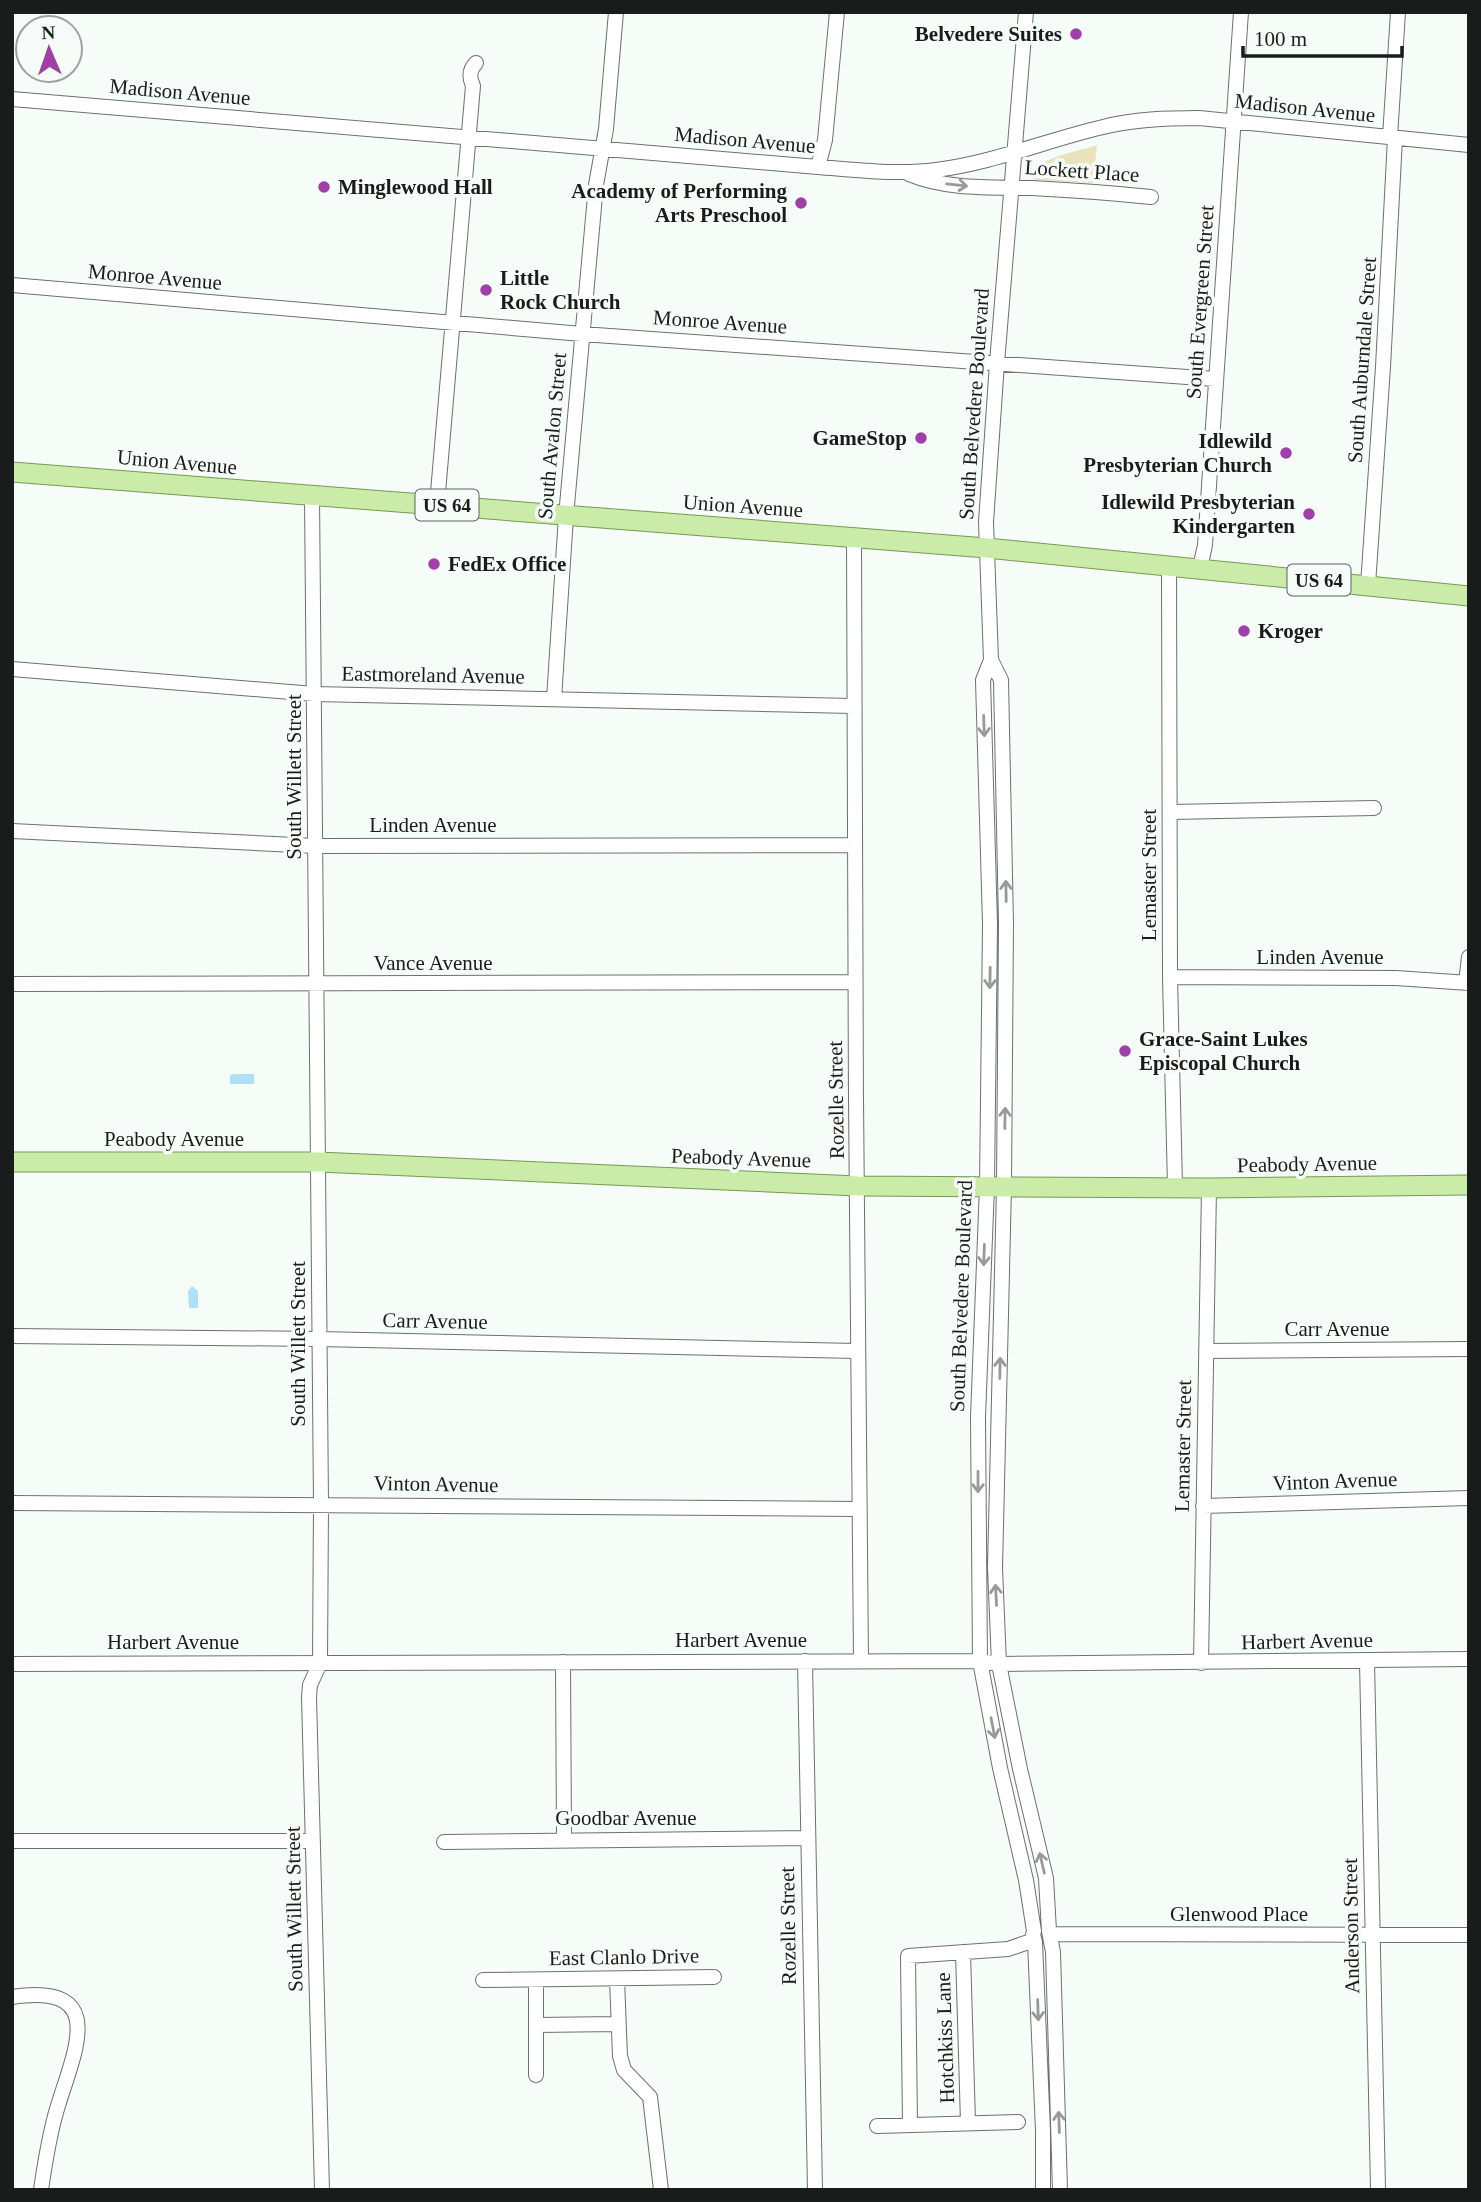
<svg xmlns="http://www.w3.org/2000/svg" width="1481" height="2202" font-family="'Times New Roman',serif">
	<rect width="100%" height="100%" fill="#f6fdf9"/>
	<path fill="#eae2bd" d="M1097,145L1093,183L1034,180L1030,174C1037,158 1080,151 1097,145Z"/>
	<path fill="#b0e0f6" d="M235,1074H254V1084H230V1075Z
		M192,1286L198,1291V1308H189L188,1291Z"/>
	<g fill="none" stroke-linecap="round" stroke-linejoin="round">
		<defs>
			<path id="minor" d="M1026,12L997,363L986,522L991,660L1001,680L1006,923L1004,1187L995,1568L999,1664L1020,1769L1046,1878L1049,1931L1053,1952L1060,2190
				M12,99L818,167C857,170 897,175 936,170C993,163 1047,140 1103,127C1134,119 1167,118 1199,118L1469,145
				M1390,137L1398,12
				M818,167L825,140L837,12
				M909,174C948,190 991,187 1032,188C1072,190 1111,193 1151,197
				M12,285L582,334L1215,379
				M312,496L321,1504L320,1663L310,1685L309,1697L322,2190
				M437,504L473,86C469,77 469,70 476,63
				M854,537C853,912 858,1286 861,1661
				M1169,565L1170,977L1175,1186
				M1200,568L1205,545L1241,12
				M1368,585L1383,367L1395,138
				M991,660L983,680L990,924L987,1186L978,1417L980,1661L1000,1768L1026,1880L1034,1931L1033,1935L1035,1942L1043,2131V2190
				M12,669L314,694L853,706
				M554,699L566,516L596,185L606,129L616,12
				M1171,812L1374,808
				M12,831L315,846L854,845
				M1170,977L1396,978L1469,983
				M1466,983L1469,957
				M12,984L855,982
				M12,1336L319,1339L857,1351
				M1206,1351L1469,1349
				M12,1503L859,1509
				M1203,1506L1469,1498
				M805,1661L815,2190
				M1367,1661L1378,2190
				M563,1662L564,1839
				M1201,1663L1209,1188
				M12,1664L980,1661L999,1664L1469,1659
				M12,1841H313
				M444,1842L808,1838
				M1050,1934L1469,1935
				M963,1952L968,2123
				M617,1979L620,2056L624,2070L650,2097L661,2190
				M483,1980L714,1977
				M536,1980V2075
				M12,1997C111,1982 73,2054 57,2109C49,2136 45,2162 41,2190
				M536,2025L617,2024
				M910,2125L908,1956L1008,1949L1034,1940
				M877,2126L1018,2122"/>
			<path id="major" d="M12,472L987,548L1469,596
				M12,1162H318L858,1186L1209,1188L1469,1185"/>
		</defs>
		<use href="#minor" stroke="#6b716e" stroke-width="16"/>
		<use href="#major" stroke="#769952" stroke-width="21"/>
		<use href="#minor" stroke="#fff" stroke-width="14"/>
		<use href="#major" stroke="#cbeba9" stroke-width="19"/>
	</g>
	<defs><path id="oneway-shaft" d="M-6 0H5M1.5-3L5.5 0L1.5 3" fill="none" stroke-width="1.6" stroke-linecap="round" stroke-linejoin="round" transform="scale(1.75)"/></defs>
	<g stroke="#989998">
		<use href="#oneway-shaft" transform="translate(957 185) rotate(6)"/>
		<use href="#oneway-shaft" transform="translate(984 726) rotate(88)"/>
		<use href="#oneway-shaft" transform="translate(1006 891) rotate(-91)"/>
		<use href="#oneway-shaft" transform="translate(990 978) rotate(91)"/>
		<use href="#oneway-shaft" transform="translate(1005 1118) rotate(-89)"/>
		<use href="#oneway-shaft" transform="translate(984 1255) rotate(92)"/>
		<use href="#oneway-shaft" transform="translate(1000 1368) rotate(-89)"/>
		<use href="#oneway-shaft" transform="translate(978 1482) rotate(90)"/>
		<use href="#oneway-shaft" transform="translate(996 1595) rotate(-93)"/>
		<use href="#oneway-shaft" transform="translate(993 1728) rotate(79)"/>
		<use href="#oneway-shaft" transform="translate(1042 1863) rotate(-103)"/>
		<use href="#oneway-shaft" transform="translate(1038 2010) rotate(88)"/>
		<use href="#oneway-shaft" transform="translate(1059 2122) rotate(-92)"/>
	</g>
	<g fill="#9f3fa7" stroke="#f6fdf9" stroke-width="2.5">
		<circle cx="1076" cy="34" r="7"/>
		<circle cx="324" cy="187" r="7"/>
		<circle cx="801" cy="203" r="7"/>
		<circle cx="486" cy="290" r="7"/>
		<circle cx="921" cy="438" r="7"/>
		<circle cx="1286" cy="453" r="7"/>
		<circle cx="1309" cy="514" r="7"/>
		<circle cx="434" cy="564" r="7"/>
		<circle cx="1244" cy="631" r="7"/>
		<circle cx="1125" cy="1051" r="7"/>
	</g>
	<g text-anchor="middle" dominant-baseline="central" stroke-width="7" stroke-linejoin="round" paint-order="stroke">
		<g fill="#f6fdf9" stroke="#5c605e" stroke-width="2">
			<rect x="415.5" y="489.5" width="63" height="31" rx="5"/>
			<rect x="1287.5" y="564.5" width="63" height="31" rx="5"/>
		</g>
		<g font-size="19" font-weight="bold" fill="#1a1c1b">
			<text x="447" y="505">US 64</text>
			<text x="1319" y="580">US 64</text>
		</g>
		<g font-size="21" font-weight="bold" fill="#1a1c1b" stroke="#f6fdf9" text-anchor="end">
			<text x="1062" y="34">Belvedere Suites</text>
			<text x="338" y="187" text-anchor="start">Minglewood Hall</text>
			<text x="787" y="191">Academy of Performing<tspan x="787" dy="24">Arts Preschool</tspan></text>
			<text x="500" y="278" text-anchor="start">Little<tspan x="500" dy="24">Rock Church</tspan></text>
			<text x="907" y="438">GameStop</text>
			<text x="1272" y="441">Idlewild<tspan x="1272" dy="24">Presbyterian Church</tspan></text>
			<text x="1295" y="502">Idlewild Presbyterian<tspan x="1295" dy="24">Kindergarten</tspan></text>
			<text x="448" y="564" text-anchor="start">FedEx Office</text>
			<text x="1258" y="631" text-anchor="start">Kroger</text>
			<text x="1139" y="1039" text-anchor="start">Grace-Saint Lukes<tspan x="1139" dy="24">Episcopal Church</tspan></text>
		</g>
		<g font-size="21" fill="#1a1c1b" stroke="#f6fdf9">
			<text transform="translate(180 92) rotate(5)">Madison Avenue</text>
			<text transform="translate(1305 108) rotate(6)">Madison Avenue</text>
			<text transform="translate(745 140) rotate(5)">Madison Avenue</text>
			<text transform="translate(1082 171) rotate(4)">Lockett Place</text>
			<text transform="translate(155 277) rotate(5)">Monroe Avenue</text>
			<text transform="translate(1200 302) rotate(-86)">South Evergreen Street</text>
			<text transform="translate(720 322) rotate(4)">Monroe Avenue</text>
			<text transform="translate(1362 360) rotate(-86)">South Auburndale Street</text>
			<text transform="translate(974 404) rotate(-86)">South Belvedere Boulevard</text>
			<text transform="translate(552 436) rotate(-85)">South Avalon Street</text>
			<text transform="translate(177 462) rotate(5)">Union Avenue</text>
			<text transform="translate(743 506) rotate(4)">Union Avenue</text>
			<text transform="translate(433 675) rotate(1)">Eastmoreland Avenue</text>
			<text transform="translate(294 777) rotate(-90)">South Willett Street</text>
			<text x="433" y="825">Linden Avenue</text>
			<text transform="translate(1149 875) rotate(-90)">Lemaster Street</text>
			<text x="1320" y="957">Linden Avenue</text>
			<text x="433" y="963">Vance Avenue</text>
			<text transform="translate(836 1100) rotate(-91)">Rozelle Street</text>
			<text x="174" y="1139">Peabody Avenue</text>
			<text transform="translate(741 1158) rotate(2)">Peabody Avenue</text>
			<text transform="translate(1307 1164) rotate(-1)">Peabody Avenue</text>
			<text transform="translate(961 1296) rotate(-88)">South Belvedere Boulevard</text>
			<text transform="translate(435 1321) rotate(1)">Carr Avenue</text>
			<text x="1337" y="1329">Carr Avenue</text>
			<text transform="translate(298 1344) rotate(-90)">South Willett Street</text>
			<text transform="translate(1183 1446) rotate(-89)">Lemaster Street</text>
			<text transform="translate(1335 1481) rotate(-2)">Vinton Avenue</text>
			<text transform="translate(436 1484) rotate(1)">Vinton Avenue</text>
			<text x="741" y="1640">Harbert Avenue</text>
			<text transform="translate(1307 1641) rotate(-1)">Harbert Avenue</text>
			<text x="173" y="1642">Harbert Avenue</text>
			<text x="626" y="1818">Goodbar Avenue</text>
			<text transform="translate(294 1909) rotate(-91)">South Willett Street</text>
			<text x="1239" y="1914">Glenwood Place</text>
			<text transform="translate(788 1926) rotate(-91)">Rozelle Street</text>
			<text transform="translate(1351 1926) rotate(-91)">Anderson Street</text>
			<text transform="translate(624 1957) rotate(-1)">East Clanlo Drive</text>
			<text transform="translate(945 2038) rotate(-92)">Hotchkiss Lane</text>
		</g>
	</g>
	<rect width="1481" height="2202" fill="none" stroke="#1a1c1b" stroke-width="28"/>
	<g transform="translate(49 49) rotate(358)"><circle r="33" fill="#f6fdf9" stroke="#9ea3a0" stroke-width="2"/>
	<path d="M0-5L12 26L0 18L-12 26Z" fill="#9f3fa7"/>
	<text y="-10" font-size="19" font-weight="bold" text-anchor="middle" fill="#1a1c1b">N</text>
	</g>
	<path d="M1243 46v10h159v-10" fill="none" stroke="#1a1c1b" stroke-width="3.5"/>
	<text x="1254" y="46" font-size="21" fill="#1a1c1b" stroke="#f6fdf9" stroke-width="5" paint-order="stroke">100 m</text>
</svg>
